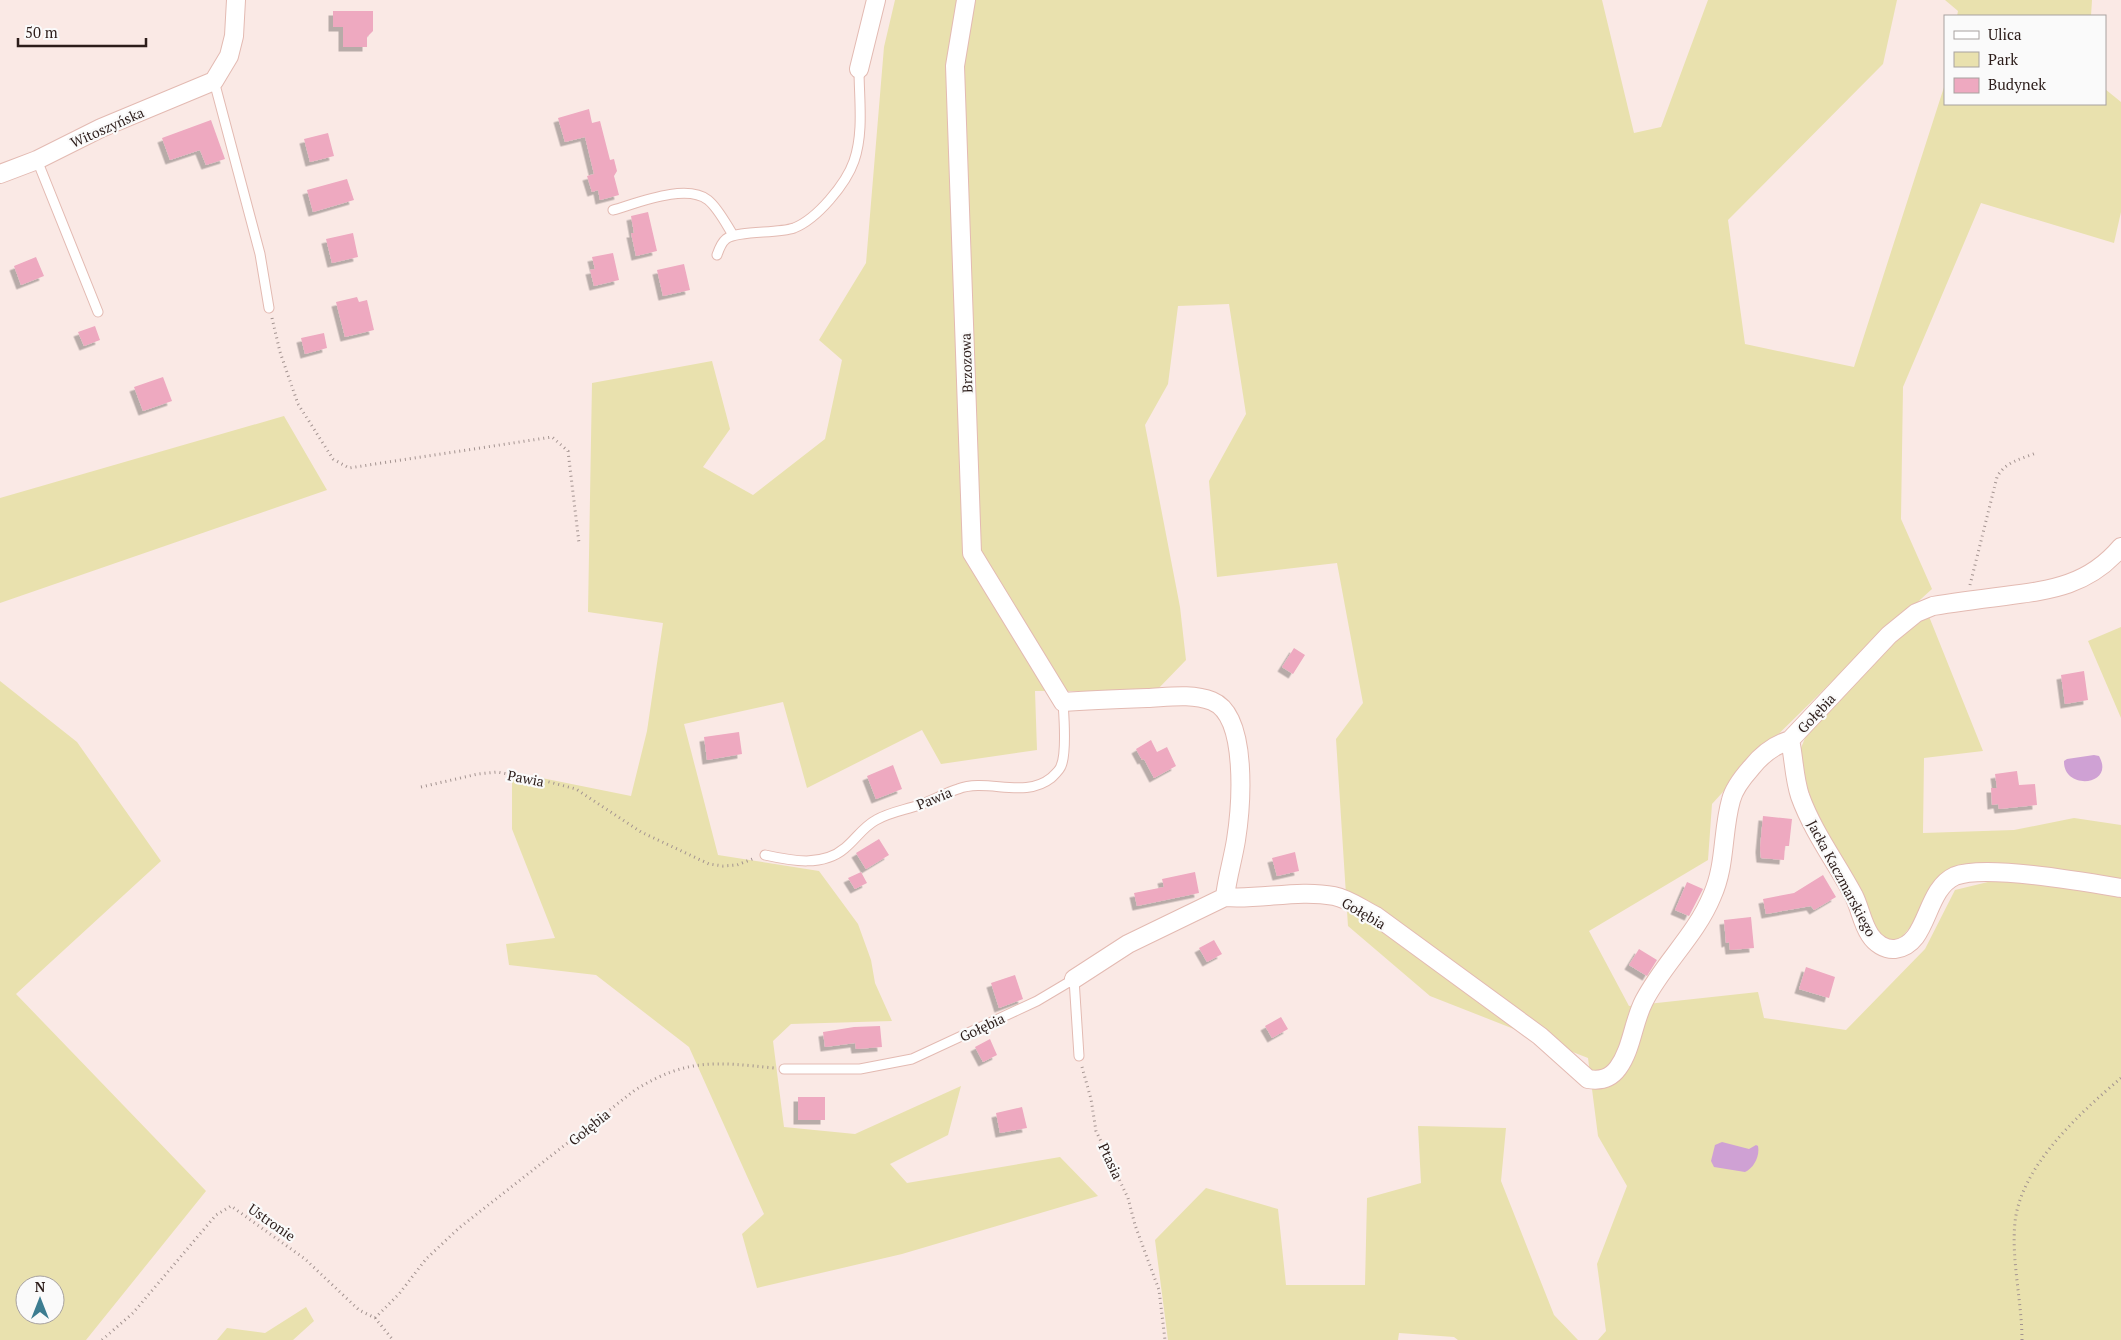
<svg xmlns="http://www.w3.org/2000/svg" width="2121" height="1340" font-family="'PT Serif',serif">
	<defs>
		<filter id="shadow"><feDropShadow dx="-4.5" dy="4.5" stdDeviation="0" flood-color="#0004"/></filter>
	</defs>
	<rect width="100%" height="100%" fill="#fae9e5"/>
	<path fill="#e9e1ae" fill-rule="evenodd" d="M895,0H1602L1634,133L1661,127L1708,0H1897L1883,64L1728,220L1745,344L1854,367L1945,84V104H2105V89L2121,102V212L2114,243L1981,203L1903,387L1901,519L1932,589L1855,659L1751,761L1712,804L1708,860L1589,931L1629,1006L1758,992L1764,1018L1846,1030L1925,949L1955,890L1992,881L2011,882L2121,894V1340H1598L1606,1331L1597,1264L1627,1186L1598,1136L1588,1058L1430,996L1348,926L1336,739L1363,703L1337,563L1217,577L1209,481L1246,414L1229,304L1178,306L1168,384L1145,425L1180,607L1186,660L1156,691H1035L1037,750L941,764L922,730L807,788L783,702L684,724L718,855L819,871L858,924L871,960L875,983L892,1021L791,1024L773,1041L784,1127L855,1134L961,1086L948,1135L890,1164L907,1183L1060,1157L1098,1196L902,1254L757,1288L742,1234L764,1214L689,1047L596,975L509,965L506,944L555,938L512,829V772L631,796L647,731L663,623L588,612L592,383L712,361L730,429L703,467L753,495L825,439L842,360L819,340L866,263L884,47Z
		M1945,0H2092L2091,16H1957L1958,11Z
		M284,416L327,490L0,603V498Z
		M1928,614L1983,751L1924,758L1923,833L2014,830L2074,818L2121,825V880L1995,864L1949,871L1923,900L1915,921L1897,943L1878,936L1815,818L1801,782V748L1805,738L1893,643Z
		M2121,627V718L2088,641Z
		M0,681L77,742L161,861L16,994L206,1191L86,1340H0ZM25,1285H55V1315H25Z
		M1418,1126L1506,1128L1501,1181L1554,1315L1578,1340H1458L1454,1337L1399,1333L1398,1340H1168L1155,1240L1206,1188L1278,1209L1286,1285H1365L1367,1198L1421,1183Z
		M306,1307L314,1321L293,1340H217L227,1328L265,1333Z"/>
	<path fill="#cfa1d4" d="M2094,755L2099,756C2116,786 2063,791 2064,761L2067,759Z
		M1722,1142L1749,1149L1756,1145L1758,1146C1760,1156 1754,1168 1745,1172L1714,1167L1711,1161L1715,1145Z"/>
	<path fill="#eea9c0" filter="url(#shadow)" d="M333,11H373V31L367,37V47H343V27H333Z
		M589,109L592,123L600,121L610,160L614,159L617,171L614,176L619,195L600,200L598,190L592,192L587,176L594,174L585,137L565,142L558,118Z
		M211,120L225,159L206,165L200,150L170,160L162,138Z
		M328,133L334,156L310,162L304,139Z
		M347,179L354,200L313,212L307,190Z
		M648,212L657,251L636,256L631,233H634L631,216Z
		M353,233L358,257L332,263L326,239Z
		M613,253L619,280L594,286L590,270L595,269L592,257Z
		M36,257L44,276L21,285L14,266Z
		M684,264L690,290L663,296L657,270Z
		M357,297L359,302L367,300L374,330L345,337L336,302Z
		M95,326L100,340L84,346L78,332Z
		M324,333L327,348L305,354L301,338Z
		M163,377L172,401L143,411L134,387Z
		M1294,648L1305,655L1293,674L1282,667Z
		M2084,671L2088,700L2065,704L2061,675Z
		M739,732L742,754L707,760L704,737Z
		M1151,740L1157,752L1167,747L1176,766L1154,778L1144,759L1142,760L1136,749Z
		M893,765L902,789L876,799L867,776Z
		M2017,771L2019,785L2035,784L2037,805L1999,809L1998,804L1992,805L1991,788H1997L1995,774Z
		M1763,816L1792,819L1789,846H1785L1784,860L1761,858L1760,848Z
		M879,839L889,855L866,869L856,853Z
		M1295,852L1299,871L1277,876L1272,858Z
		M861,872L867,883L855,889L848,878Z
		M1195,872L1199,893L1137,906L1134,893L1164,887L1162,879Z
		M1823,875L1836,897L1814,910L1811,906L1766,914L1763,899L1794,893Z
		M1687,882L1703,889L1689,916L1675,910Z
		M1751,917L1754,948L1730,950L1729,942L1726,943L1724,920Z
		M1214,940L1222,954L1207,962L1199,948Z
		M1639,949L1657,960L1647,976L1629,965Z
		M1806,967L1835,977L1829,998L1799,989Z
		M1015,975L1023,999L999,1008L991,983Z
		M1281,1017L1288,1029L1272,1038L1265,1026Z
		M880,1026L882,1047L856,1049L855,1043L825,1047L823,1032L854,1027Z
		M990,1039L997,1055L983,1062L975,1047Z
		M798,1097H825V1120H798Z
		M1022,1107L1027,1128L1000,1133L996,1113Z"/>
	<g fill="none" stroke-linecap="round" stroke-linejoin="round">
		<defs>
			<path id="service" d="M214,81L260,254L269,308
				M37,160L98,312
				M613,210C638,203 686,183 708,200C718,208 726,224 733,235
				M717,255C719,249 721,243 726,239C738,230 777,234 794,228C817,219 846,184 854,161C864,132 859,99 859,69
				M765,855C792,861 823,867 845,848C856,839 863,827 876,820C890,812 905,810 919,805C932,801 945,793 958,789C987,778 1025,799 1051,778C1054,775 1060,770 1061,766C1067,753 1064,717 1063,702
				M784,1069H860L912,1059L1037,1001L1074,979L1079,1056"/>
			<path id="minor" d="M966,0L955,66L972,553L1063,702C1091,700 1119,699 1147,698C1168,697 1192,693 1212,701C1249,716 1241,808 1236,840C1233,859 1227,878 1225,897
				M859,69L876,0
				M0,174L37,160L101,128L214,81L229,56L234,36L236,0
				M1790,740C1794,758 1794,778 1800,796C1813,832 1836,862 1854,896C1860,908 1862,923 1870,935C1875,943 1885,950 1895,949C1929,945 1924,890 1955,876C1985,864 2086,882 2121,888
				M1074,979L1128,944L1225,897C1261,900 1298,889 1334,896C1349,899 1362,909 1376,916L1540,1036L1588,1079C1600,1081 1610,1079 1618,1068C1632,1049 1633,1022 1644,1001C1663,964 1696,935 1712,896C1726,865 1722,832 1731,800C1734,788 1743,777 1751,768C1762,754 1774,745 1790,740L1889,635L1916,613L1933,606C1957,602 1981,599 2005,596C2052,590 2089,585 2121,547"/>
		</defs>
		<use href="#service" stroke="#e3bab2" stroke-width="11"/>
		<use href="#minor" stroke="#e3bab2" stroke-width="20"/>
		<path stroke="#a39390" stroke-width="3" stroke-dasharray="1 4" stroke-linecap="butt" d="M272,318L280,352L298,404L333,459L349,468L552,437L568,451L579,543
			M1970,585L1997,477C2005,462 2021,459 2036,453
			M421,787L478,774L497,772L545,781L576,789L641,832L709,864L723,866L737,865L755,858
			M1082,1067L1091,1099L1096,1131L1128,1198L1135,1225L1159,1290L1165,1340
			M375,1318L399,1294L426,1259L459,1228L635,1090C687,1058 716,1062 774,1068
			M102,1340L133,1313L216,1215L231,1206L305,1259L359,1310L375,1318L393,1340
			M2022,1340C2022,1302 2011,1259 2015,1222C2021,1166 2080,1113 2121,1078"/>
		<use href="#service" stroke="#fff" stroke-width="9"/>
		<use href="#minor" stroke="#fff" stroke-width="18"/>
	</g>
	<g text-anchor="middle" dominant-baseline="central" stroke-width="4.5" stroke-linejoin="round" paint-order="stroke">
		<g font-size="14" fill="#2c1d1a" stroke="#fafafa">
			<text transform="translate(107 127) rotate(-24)">Witoszyńska</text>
			<text transform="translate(966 363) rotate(-92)">Brzozowa</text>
			<text transform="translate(1816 713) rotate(-47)">Gołębia</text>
			<text transform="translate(526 778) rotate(11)">Pawia</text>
			<text transform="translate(934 798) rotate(-22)">Pawia</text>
			<text transform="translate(1842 878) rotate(62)">Jacka Kaczmarskiego</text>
			<text transform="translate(1364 913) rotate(30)">Gołębia</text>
			<text transform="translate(982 1027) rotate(-25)">Gołębia</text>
			<text transform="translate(589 1127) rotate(-39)">Gołębia</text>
			<text transform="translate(1111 1161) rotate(65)">Ptasia</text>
			<text transform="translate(272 1222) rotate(35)">Ustronie</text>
		</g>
	</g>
	<rect x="1944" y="15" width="162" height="90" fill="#fafafa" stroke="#a8a2a0"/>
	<rect x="1954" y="31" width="25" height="8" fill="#ffffff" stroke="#a8a2a0"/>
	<text x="1988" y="40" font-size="15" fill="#2c1d1a">Ulica</text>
	<rect x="1954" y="52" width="25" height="15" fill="#e9e1ae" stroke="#a8a2a0"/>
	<text x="1988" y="65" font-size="15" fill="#2c1d1a">Park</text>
	<rect x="1954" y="78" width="25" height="15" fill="#eea9c0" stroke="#a8a2a0"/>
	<text x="1988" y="90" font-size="15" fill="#2c1d1a">Budynek</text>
	<g transform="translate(40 1300)"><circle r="24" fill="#fafafa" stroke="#a8a2a0"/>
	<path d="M0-4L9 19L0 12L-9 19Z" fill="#3d7d91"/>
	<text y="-8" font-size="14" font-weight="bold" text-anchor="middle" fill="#2c1d1a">N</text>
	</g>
	<path d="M18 38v8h128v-8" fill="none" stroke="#2c1d1a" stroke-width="2.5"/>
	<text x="25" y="38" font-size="15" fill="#2c1d1a" stroke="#fafafa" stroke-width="4" paint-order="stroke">50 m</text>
</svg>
